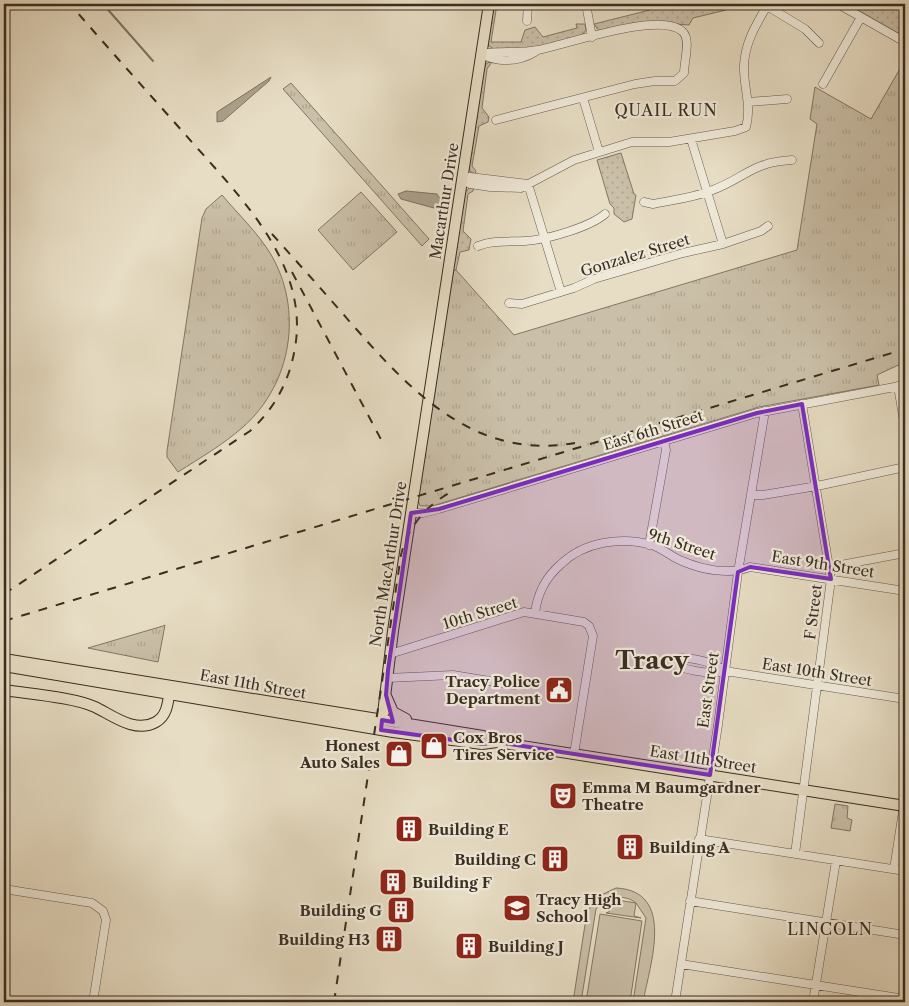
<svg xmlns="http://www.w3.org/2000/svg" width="909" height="1006" font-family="'Libre Caslon Text',serif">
	<defs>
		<pattern id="grass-tufts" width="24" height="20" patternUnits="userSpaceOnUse" patternTransform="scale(1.25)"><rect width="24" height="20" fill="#cabfa8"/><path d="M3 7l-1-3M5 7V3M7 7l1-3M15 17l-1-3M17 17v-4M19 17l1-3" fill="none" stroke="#aea490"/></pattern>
		<pattern id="park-dots" width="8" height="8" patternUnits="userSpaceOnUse" patternTransform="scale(1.25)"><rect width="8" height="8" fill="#cabfa8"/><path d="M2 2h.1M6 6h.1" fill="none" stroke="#aea490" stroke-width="1.8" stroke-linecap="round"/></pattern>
	</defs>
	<rect width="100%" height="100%" fill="#e7ddc4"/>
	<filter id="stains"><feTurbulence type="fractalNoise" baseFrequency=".004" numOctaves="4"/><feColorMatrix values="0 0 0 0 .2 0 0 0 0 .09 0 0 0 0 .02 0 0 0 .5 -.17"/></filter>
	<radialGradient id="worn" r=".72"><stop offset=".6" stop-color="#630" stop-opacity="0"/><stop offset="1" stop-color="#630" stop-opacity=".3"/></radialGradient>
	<path fill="url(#grass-tufts)" stroke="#827664" d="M905,60V362L877,375L879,385L759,407L432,506H420L418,500L453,270H456L514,335L797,250L817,124L810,119L815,87L871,119Z
		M291,83L429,239L422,246L283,89Z
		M361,192L397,232L353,270L318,230Z
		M222,195C238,214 257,232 270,253C304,309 292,384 243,427C224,444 200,458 178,472L167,457V451L202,218L206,209Z
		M165,625L158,662L88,648L163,626Z
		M835,804L848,806L847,818L852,820L850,831L831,828Z"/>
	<path fill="url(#park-dots)" stroke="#827664" d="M494,4H497L491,42H521L525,30L535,27L543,37L577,28L576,24H585L586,30L581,37C564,41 502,58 489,46L488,41Z
		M656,4H675L677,8L693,4H729L726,10L693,18L689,25L647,22L599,31L594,24L650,10Z
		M847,4H905V37Z
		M492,62L487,69L482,108L489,117L488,122L479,126L472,166L476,171L475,175L470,171L469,166L484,68L487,63Z
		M621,153L634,194L636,195L632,219L624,222L614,214V208L610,204L597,160Z
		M474,187L473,191L468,194L463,231L471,239L469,250L460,252L456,270H453L465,193L469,188Z"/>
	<path fill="#cabfa8" stroke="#827664" d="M616,888C676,891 650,964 643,1002H633L646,918L636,903L634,916L641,918L606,913L609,912L611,899L636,903C624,893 605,897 596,909L581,1002H573L587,912L597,897Z
		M600,914L642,921L630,1002H586Z"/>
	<path fill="#aca18d" stroke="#7e7362" d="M271,77L269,81L223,121L217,122V112Z
		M406,191L437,194L441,200L440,206L434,208L401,199L398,194Z"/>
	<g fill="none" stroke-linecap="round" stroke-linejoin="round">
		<path stroke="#7e7362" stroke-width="2" d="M103,4L153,61"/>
		<defs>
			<path id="minor" d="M586,4L592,37
				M838,4L905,42
				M767,6L805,29L819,43
				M527,21L528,4
				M481,54C499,50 519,54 538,50C566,45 661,10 683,32C691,40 684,62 684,73L675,81H655L635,84L496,120
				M481,54C498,63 518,62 535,52
				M823,84L861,17
				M583,98L599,152
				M748,102L787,99
				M691,139L723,244
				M462,179L470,184L490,187L521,188L574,160L632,142H669L735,131L746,127C752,106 743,86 744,65C745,42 757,23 768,4
				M462,179L470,177L528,184
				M528,184L561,292
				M644,202L653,204C672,200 692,198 710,191C744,179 751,162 792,160
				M478,246C494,240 508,242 525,241C546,240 590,227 605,214
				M509,303L522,304L574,288L594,279L683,253L723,244L761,231L768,226
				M898,386L905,428
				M752,495H763L817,486L905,467
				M411,513H423L439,509L757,413L905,385
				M649,545L666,450L664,441
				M830,567L905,553
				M535,614C537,593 546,577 561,564C584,542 621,536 652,545C663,549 672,557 682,561C703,570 729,575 750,567L905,591
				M390,654L524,612L584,622L589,626L593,636L574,754
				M667,661C682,670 708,675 725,671L905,699
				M667,661C683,654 712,661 725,671
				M387,678L453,675L514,685
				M699,839L905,871
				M795,854L831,579L802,404
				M894,869L905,798
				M4,889L92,903L103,911L106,920L93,1002
				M690,901L905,935
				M681,964L905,999
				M675,1002L718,725L738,572L765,411
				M813,1002L836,861"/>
			<path id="major" d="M4,659L483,736L496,742
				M4,666L393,732L482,744L497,742L905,806
				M4,690C29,694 73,697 95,707C112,715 135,734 156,722C168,715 168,701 170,688
				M386,696L393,712L406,719
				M381,730L393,631L489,4"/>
		</defs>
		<use href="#minor" stroke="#65594a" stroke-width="9"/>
		<use href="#major" stroke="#3a2d21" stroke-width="12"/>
		<use href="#minor" stroke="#efe9d9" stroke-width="8"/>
		<use href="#major" stroke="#e7ddc4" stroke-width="10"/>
		<path stroke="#3a2d21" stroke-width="2" stroke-dasharray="9 9" stroke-linecap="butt" d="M272,234C298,263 324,292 350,322C410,390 474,461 575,443
			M292,272L384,445
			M4,594L250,431C273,410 288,384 294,353C313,264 236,193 183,132C145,89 107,47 70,4
			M4,621L905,349
			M334,1002L401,555C408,526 428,503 455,490"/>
	</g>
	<path fill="#7b2cbf" fill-opacity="0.2" stroke="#7b2cbf" stroke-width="4" stroke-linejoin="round" d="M802,404L831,579L750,567L738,572L710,775L497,742L482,744L381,730L382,720L393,722L386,695L388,670L411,513L439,509L757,413Z"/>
	<defs>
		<symbol id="civic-square" viewBox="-11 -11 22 22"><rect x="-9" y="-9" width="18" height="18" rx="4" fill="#8f2418" stroke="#efe9d9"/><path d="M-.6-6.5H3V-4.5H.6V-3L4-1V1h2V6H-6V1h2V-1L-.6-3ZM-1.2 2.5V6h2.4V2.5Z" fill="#fff"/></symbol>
		<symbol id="shop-square" viewBox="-11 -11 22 22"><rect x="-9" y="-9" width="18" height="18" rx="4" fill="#8f2418" stroke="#efe9d9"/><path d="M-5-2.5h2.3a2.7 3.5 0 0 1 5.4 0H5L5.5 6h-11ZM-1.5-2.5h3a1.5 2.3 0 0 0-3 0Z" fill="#fff"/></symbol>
		<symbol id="theatre-square" viewBox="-11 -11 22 22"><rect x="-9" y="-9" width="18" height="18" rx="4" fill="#8f2418" stroke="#efe9d9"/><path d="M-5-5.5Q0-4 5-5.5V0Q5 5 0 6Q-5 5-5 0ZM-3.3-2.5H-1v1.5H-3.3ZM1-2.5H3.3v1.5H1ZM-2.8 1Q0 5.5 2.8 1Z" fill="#fff"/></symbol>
		<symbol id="building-square" viewBox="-11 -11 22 22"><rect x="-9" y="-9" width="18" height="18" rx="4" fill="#8f2418" stroke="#efe9d9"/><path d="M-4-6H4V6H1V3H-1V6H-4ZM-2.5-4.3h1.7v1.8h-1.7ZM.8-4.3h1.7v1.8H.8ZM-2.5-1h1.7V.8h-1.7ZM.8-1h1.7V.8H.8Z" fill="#fff"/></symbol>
		<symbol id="school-square" viewBox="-11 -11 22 22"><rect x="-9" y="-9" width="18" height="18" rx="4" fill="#8f2418" stroke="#efe9d9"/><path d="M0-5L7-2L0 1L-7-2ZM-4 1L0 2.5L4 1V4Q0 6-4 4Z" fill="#fff"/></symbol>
	</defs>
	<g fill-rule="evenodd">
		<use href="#civic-square" x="543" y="674" width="32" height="32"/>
		<use href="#shop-square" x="418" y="730" width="32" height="32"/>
		<use href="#shop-square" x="383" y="738" width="32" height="32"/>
		<use href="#theatre-square" x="547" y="780" width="32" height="32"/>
		<use href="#building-square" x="393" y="813" width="32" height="32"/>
		<use href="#building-square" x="614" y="831" width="32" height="32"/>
		<use href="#building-square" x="539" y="843" width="32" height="32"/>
		<use href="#building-square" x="377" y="866" width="32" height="32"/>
		<use href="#school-square" x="501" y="892" width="32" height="32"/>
		<use href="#building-square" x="385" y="894" width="32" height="32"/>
		<use href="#building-square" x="373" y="923" width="32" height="32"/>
		<use href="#building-square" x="453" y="930" width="32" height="32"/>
	</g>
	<g text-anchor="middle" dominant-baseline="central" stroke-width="4.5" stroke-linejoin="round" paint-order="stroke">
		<g font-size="15" fill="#3a2d21" stroke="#efe9d9">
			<text transform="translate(444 201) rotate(-81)">Macarthur Drive</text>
			<text transform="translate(635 255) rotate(-17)">Gonzalez Street</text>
			<text transform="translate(653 430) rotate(-17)">East 6th Street</text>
			<text transform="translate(682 544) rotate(18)">9th Street</text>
			<text transform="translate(388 564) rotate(-81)">North MacArthur Drive</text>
			<text transform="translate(823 564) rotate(9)">East 9th Street</text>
			<text transform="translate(813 612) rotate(-83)">F Street</text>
			<text transform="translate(480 613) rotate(-17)">10th Street</text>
			<text transform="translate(817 672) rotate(9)">East 10th Street</text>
			<text transform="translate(253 684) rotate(10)">East 11th Street</text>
			<text transform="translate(708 690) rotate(-82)">East Street</text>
			<text transform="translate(703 759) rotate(9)">East 11th Street</text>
		</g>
		<g font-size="15" font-weight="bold" fill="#3a2d21" stroke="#efe9d9" text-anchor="start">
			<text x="540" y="681" text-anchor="end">Tracy Police<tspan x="540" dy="17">Department</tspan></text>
			<text x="453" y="737">Cox Bros<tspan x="453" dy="17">Tires Service</tspan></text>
			<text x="380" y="745" text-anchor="end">Honest<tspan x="380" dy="17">Auto Sales</tspan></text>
			<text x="582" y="787">Emma M Baumgardner<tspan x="582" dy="17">Theatre</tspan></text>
			<text x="428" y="829">Building E</text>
			<text x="649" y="847">Building A</text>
			<text x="536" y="859" text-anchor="end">Building C</text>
			<text x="412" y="882">Building F</text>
			<text x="536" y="899">Tracy High<tspan x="536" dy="17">School</tspan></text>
			<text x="382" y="910" text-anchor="end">Building G</text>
			<text x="370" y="939" text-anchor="end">Building H3</text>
			<text x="488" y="946">Building J</text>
		</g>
		<g font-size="16" letter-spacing="1" fill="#3a2d21" stroke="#efe9d9">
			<text x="666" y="110">QUAIL RUN</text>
			<text x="830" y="929">LINCOLN</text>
		</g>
		<g font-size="25" font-weight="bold" fill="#3a2d21" stroke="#efe9d9">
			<text x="652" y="660">Tracy</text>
		</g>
	</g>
	<rect width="909" height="1006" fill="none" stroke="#e7ddc4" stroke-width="20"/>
	<rect x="5" y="5" width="899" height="996" fill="none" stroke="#3a2d21" stroke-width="2.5"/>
	<rect x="10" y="10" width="889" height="986" fill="none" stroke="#3a2d21"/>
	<rect width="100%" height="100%" filter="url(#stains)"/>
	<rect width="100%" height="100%" fill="url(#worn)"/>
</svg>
